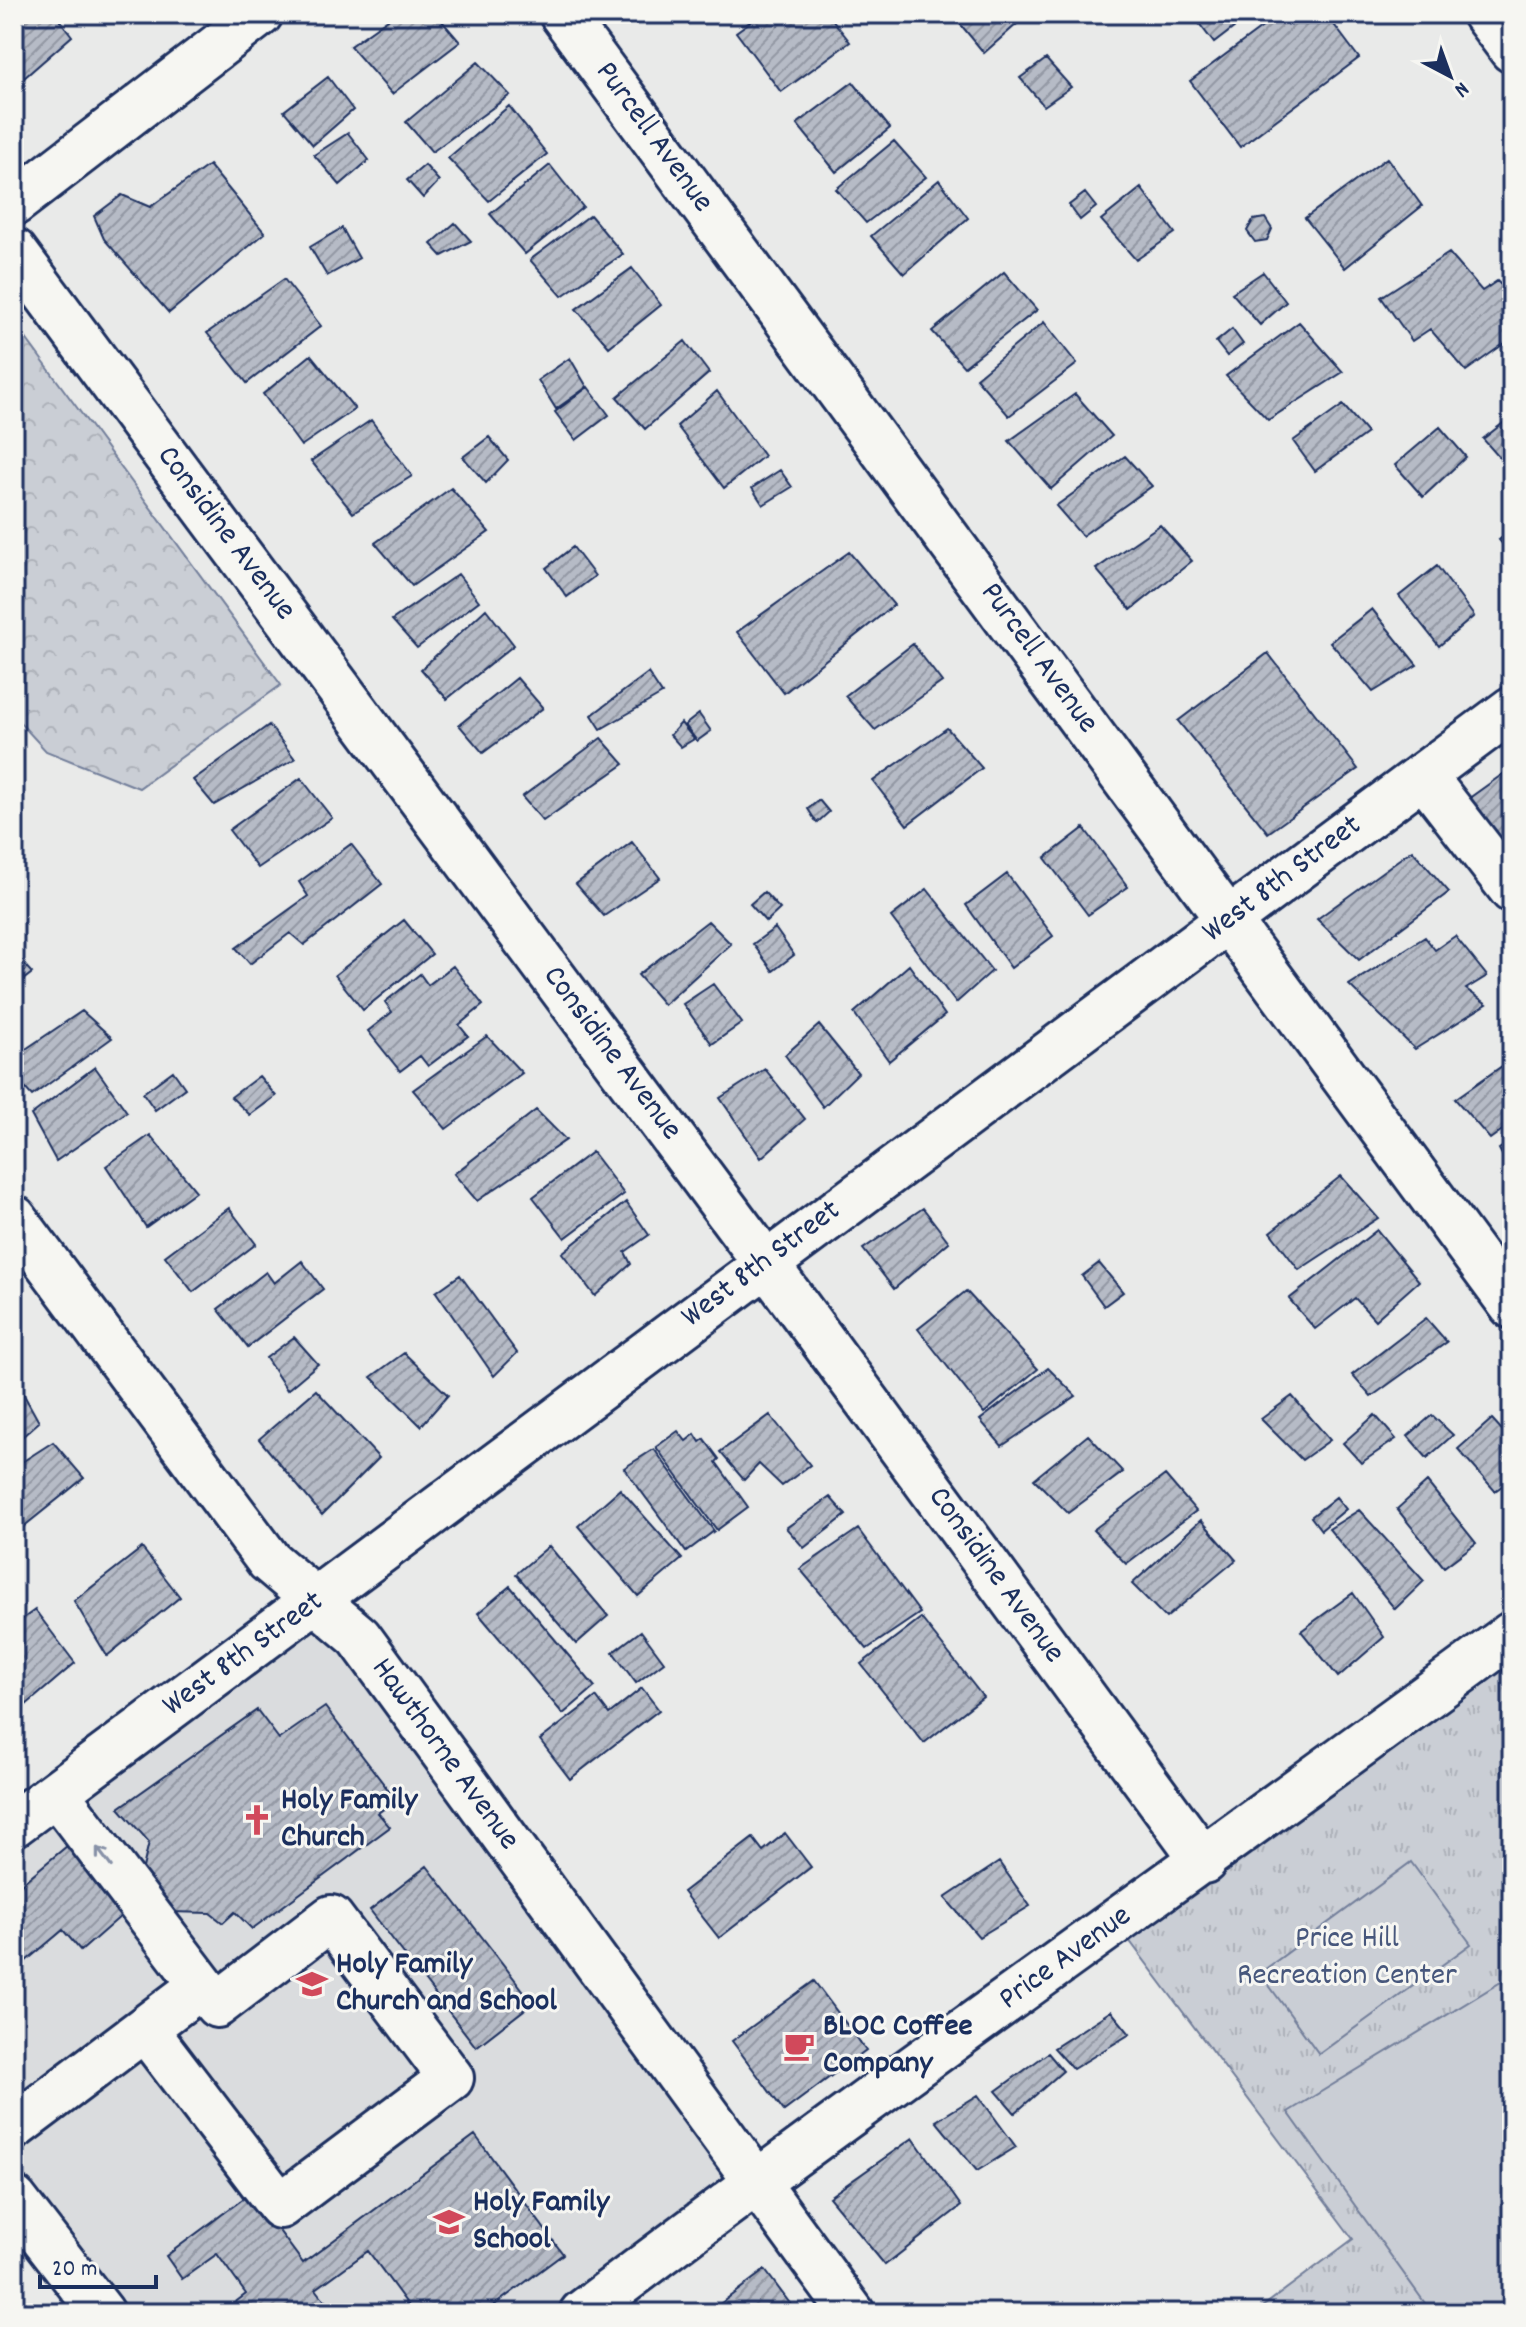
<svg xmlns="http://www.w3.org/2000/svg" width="1526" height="2327" font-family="Dekko,sans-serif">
	<defs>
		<pattern id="grass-tufts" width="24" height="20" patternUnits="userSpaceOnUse" patternTransform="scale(2)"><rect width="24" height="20" fill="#caced5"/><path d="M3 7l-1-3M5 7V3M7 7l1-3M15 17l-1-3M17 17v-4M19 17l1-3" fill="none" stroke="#adb1b9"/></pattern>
		<pattern id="forest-crowns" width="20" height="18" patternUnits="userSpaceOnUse" patternTransform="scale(2)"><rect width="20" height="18" fill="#caced5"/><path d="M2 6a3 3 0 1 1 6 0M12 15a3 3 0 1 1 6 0" fill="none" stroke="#adb1b9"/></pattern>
		<pattern id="building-hatch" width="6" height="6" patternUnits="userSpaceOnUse" patternTransform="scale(2)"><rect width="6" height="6" fill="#b6bbc6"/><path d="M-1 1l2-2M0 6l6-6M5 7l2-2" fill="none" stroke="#9398a4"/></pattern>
	</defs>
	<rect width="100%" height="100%" fill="#e9eae9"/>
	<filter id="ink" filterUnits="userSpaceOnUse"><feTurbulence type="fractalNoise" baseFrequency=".0125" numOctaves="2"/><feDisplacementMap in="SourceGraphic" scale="16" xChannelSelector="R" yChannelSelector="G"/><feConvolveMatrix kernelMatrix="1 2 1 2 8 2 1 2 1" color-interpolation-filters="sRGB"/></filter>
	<g filter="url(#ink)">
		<path fill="#dadcde" d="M319,1600L755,2182L582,2313H102L14,2199V1824Z"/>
		<path fill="url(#grass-tufts)" stroke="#727e9a" stroke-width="2" d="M1512,1634V2313H1254L1353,2239L1117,1924Z"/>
		<path fill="url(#forest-crowns)" stroke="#727e9a" stroke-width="2" d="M14,322L281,685L139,788L46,751L14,716Z"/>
		<path fill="#caced5" stroke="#727e9a" stroke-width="2" d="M1411,1862L1471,1944L1319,2054L1260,1973Z
			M1512,1979V2313H1432L1288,2112L1501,1982Z"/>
		<path fill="url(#building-hatch)" stroke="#1b2f5e" stroke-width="2" d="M14,14H55L72,36L24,78L14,66Z
			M395,14H436L460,42L392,94L350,46Z
			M761,14H828L850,42L781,92L736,32Z
			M952,14H1011L1018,23L984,53Z
			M1192,14H1252L1214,43Z
			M1280,14H1326L1359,58L1240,147L1190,81Z
			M1046,59L1071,87L1044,106L1020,78Z
			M478,62L510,95L432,152L406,122Z
			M328,77L353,110L313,145L284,111Z
			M853,82L890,128L836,172L797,124Z
			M509,106L547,154L489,201L448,158Z
			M348,133L369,160L340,185L314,155Z
			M894,141L926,177L866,223L836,189Z
			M1387,158L1422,206L1345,268L1305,218Z
			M209,165L265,233L169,313L104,239L94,216L122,195L150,207Z
			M425,165L439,181L423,198L407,180Z
			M550,165L583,207L525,254L490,214Z
			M939,180L968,218L904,274L871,236Z
			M1141,188L1175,233L1136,260L1101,220Z
			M1085,193L1096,207L1080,220L1069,205Z
			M590,215L623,254L562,296L530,260Z
			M1265,218L1272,229L1267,240L1255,242L1247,231L1253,220Z
			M455,223L471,241L442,256L431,244Z
			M342,228L359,258L327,276L310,247Z
			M1449,253L1482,291L1497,281L1512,296V338L1466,371L1430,329L1412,341L1381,297Z
			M632,268L661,305L609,347L576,309Z
			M1004,272L1037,310L964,367L932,331Z
			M1263,272L1286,302L1260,325L1232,293Z
			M284,279L321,326L247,383L207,333Z
			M1044,322L1077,364L1009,416L976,378Z
			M1299,322L1343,372L1268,420L1226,376Z
			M1232,329L1243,344L1227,356L1216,342Z
			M685,341L709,373L645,429L617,397Z
			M311,355L355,409L301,446L263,394Z
			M570,358L587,387L556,409L538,380Z
			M588,387L609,415L576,440L555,412Z
			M717,391L764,456L724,488L677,426Z
			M1075,394L1112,436L1051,489L1009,441Z
			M1343,405L1367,433L1315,471L1293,441Z
			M1512,416V472L1483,439Z
			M371,420L412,476L353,513L311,461Z
			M1440,427L1466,457L1423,497L1395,465Z
			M489,437L508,460L486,483L463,457Z
			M1125,456L1152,486L1082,536L1056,506Z
			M780,470L792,487L763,505L752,488Z
			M451,488L489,532L412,586L375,543Z
			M1160,525L1192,561L1131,610L1096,569Z
			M1512,529V556L1499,540Z
			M573,547L595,576L567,597L546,568Z
			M849,552L894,605L784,693L737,632Z
			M1437,566L1474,616L1439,646L1399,596Z
			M458,574L479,601L417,648L392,620Z
			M486,609L514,645L447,699L421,669Z
			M1372,609L1417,665L1373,692L1330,642Z
			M913,644L942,682L875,730L845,696Z
			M1268,653L1358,769L1268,833L1178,721Z
			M648,673L662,694L601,729L592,715Z
			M517,678L543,708L483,753L459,725Z
			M699,714L711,731L697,741L685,725Z
			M681,723L694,739L681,747L670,735Z
			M269,725L295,759L214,805L193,780Z
			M947,728L982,768L907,825L873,781Z
			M601,738L624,764L543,821L522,797Z
			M1507,771L1512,777V872L1461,804Z
			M301,778L332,818L258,868L229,830Z
			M819,800L829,812L817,823L808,809Z
			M1084,828L1128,887L1088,915L1045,858Z
			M632,842L660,878L604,916L576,884Z
			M351,844L382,884L304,945L290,933L250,964L236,948L308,896L299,882Z
			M1412,850L1449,892L1359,960L1317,919Z
			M1007,874L1053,936L1011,968L966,905Z
			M927,889L992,971L956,1003L891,917Z
			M764,892L780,909L766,922L750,904Z
			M404,920L432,954L363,1010L335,975Z
			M708,921L731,944L664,1005L638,975Z
			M775,928L794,955L773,971L753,944Z
			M1455,936L1487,976L1466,989L1487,1004L1415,1049L1349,985L1425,937L1435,950Z
			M14,953L32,973L14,987Z
			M909,965L945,1015L889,1061L854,1013Z
			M453,966L483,1005L459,1025L468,1036L428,1066L420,1056L400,1071L368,1031L392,1012L385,1002L420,974L428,985Z
			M713,984L742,1023L712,1044L683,1004Z
			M82,1011L112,1038L32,1096L14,1076V1057Z
			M819,1025L858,1073L823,1107L785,1055Z
			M487,1036L522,1073L446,1129L413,1090Z
			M1512,1059V1123L1490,1139L1455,1099Z
			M95,1067L127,1112L56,1161L31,1115Z
			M765,1069L805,1119L761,1158L720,1098Z
			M173,1071L185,1088L155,1110L143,1093Z
			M259,1076L276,1096L250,1115L231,1097Z
			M536,1110L566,1140L477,1201L454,1174Z
			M150,1135L196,1191L146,1227L106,1166Z
			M1512,1140V1174L1499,1149Z
			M592,1152L624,1194L565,1238L533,1197Z
			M1341,1176L1378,1218L1299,1270L1270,1232Z
			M626,1202L649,1235L625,1252L631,1264L595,1296L562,1253Z
			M229,1208L256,1244L193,1292L165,1256Z
			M923,1208L949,1242L894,1289L863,1249Z
			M1377,1230L1419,1281L1375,1320L1355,1298L1315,1329L1289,1299Z
			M302,1261L323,1289L248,1347L218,1309L266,1272L274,1283Z
			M1099,1263L1123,1292L1104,1306L1082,1276Z
			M460,1275L517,1353L494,1376L436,1292Z
			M966,1291L1038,1369L984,1413L918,1329Z
			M1426,1318L1447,1342L1371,1397L1352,1375Z
			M294,1337L318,1364L287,1390L266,1358Z
			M404,1353L448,1395L421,1426L371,1377Z
			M1048,1368L1076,1396L1002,1446L980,1420Z
			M14,1377L39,1422L14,1444Z
			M316,1390L379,1458L322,1515L259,1439Z
			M1292,1396L1330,1440L1302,1460L1261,1419Z
			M770,1415L810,1465L782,1486L759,1464L744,1480L720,1452Z
			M1375,1415L1396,1439L1361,1463L1343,1443Z
			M1432,1415L1453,1435L1427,1458L1408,1436Z
			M1492,1419L1512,1441V1479L1495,1491L1458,1449Z
			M678,1431L686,1441L695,1434L700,1442L704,1439L719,1459L716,1462L748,1507L717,1530L656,1447Z
			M1088,1435L1123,1472L1068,1513L1034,1479Z
			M53,1442L84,1478L23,1527L14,1515V1467Z
			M654,1449L714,1531L686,1552L624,1468Z
			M1165,1475L1196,1511L1126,1564L1093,1530Z
			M1427,1482L1476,1543L1444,1567L1397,1509Z
			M620,1489L682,1559L638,1596L578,1526Z
			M830,1497L846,1515L804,1548L786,1528Z
			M1336,1497L1346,1509L1321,1530L1311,1517Z
			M1359,1510L1424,1581L1395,1609L1329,1529Z
			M1201,1520L1236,1560L1166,1618L1132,1584Z
			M858,1529L920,1613L867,1649L800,1569Z
			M549,1546L608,1616L576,1644L516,1574Z
			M142,1548L180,1597L107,1656L74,1601Z
			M510,1586L595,1687L563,1714L478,1613Z
			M1353,1593L1384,1637L1338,1677L1301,1631Z
			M35,1610L75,1663L26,1705L14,1687V1625Z
			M921,1618L983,1697L924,1743L861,1664Z
			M641,1631L664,1662L636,1683L613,1652Z
			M642,1688L659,1710L570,1779L540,1740L596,1697L609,1714Z
			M325,1707L396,1800L378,1813L390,1827L252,1929L235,1912L223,1923L210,1913L170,1912L153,1896L143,1868L149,1842L119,1808L257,1710L279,1739Z
			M785,1833L811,1867L719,1938L683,1892L753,1838L763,1851Z
			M73,1841L129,1909L81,1951L63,1930L14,1971V1890Z
			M999,1862L1030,1906L979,1937L945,1898Z
			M427,1866L533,2003L476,2047L370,1910Z
			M814,1981L866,2050L784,2111L732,2041Z
			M1111,2011L1130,2034L1073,2069L1054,2048Z
			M1048,2053L1063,2071L1015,2113L996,2091Z
			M978,2095L1016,2147L977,2171L936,2121Z
			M475,2135L563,2254L484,2313H414L368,2251L316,2289L334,2313H221L246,2294L217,2254L182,2279L166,2256L251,2193L303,2263Z
			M913,2138L961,2206L885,2265L829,2197Z
			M765,2270L797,2313H708Z"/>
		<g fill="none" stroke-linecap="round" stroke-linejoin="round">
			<defs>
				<path id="minor" d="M562,14L1512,1306
					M1485,14L1512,50
					M14,203L260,14
					M14,251L765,1262L1204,1861
					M1423,775L1512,890
					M14,1218L269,1561L359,1637L852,2313
					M56,1793L217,2005L331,1918L451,2078L280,2206L145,2029
					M14,1824L1512,709
					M14,2127L201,1986
					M14,2199L102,2313
					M582,2313C888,2081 1203,1862 1512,1634"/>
			</defs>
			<use href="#minor" stroke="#1b2f5e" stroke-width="50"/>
			<use href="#minor" stroke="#f6f6f2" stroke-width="44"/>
		</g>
		<defs><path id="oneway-shaft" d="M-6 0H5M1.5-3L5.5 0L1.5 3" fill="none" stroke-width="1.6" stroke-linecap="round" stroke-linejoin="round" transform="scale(2)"/></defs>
		<use stroke="#8892a8" href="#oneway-shaft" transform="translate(104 1857) rotate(-127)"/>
	</g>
	<defs>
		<symbol id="church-bare" viewBox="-9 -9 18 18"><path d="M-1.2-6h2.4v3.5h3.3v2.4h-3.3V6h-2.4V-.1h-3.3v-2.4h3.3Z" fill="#d1495b" stroke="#f6f6f2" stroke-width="2.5" paint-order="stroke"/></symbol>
		<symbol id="school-bare" viewBox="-9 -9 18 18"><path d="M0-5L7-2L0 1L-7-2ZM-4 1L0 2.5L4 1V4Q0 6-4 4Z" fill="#d1495b" stroke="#f6f6f2" stroke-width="2.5" paint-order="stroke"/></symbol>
		<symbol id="cafe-bare" viewBox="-9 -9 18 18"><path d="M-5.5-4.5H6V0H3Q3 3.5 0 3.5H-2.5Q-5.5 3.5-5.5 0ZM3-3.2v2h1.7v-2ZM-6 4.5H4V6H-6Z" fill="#d1495b" stroke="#f6f6f2" stroke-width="2.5" paint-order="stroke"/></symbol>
	</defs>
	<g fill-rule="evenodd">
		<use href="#church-bare" x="235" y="1798" width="44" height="44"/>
		<use href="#school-bare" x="290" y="1962" width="44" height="44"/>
		<use href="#cafe-bare" x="777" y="2024" width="44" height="44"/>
		<use href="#school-bare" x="427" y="2200" width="44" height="44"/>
	</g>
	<g text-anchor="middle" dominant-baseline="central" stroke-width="6" stroke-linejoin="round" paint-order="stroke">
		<g font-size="32" fill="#1b2f5e" stroke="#f6f6f2">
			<text transform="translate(653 138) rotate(54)">Purcell Avenue</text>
			<text transform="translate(225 534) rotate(53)">Considine Avenue</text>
			<text transform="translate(1038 659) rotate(54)">Purcell Avenue</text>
			<text transform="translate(1283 880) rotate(-37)">West 8th Street</text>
			<text transform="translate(611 1054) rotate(53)">Considine Avenue</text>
			<text transform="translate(762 1265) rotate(-37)">West 8th Street</text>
			<text transform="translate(995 1576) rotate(54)">Considine Avenue</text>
			<text transform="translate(244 1655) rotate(-36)">West 8th Street</text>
			<text transform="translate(444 1755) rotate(54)">Hawthorne Avenue</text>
			<text transform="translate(1066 1959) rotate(-36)">Price Avenue</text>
		</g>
		<g font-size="32" font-weight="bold" fill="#1b2f5e" stroke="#f6f6f2" text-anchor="start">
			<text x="281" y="1802">Holy Family<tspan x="281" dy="37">Church</tspan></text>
			<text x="336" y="1966">Holy Family<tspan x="336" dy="37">Church and School</tspan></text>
			<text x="823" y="2028">BLOC Coffee<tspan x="823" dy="37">Company</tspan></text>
			<text x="473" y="2204">Holy Family<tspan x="473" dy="37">School</tspan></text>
		</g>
		<g font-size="32" fill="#47577c" stroke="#f6f6f2">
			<text x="1347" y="1940">Price Hill<tspan x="1347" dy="37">Recreation Center</tspan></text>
		</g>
	</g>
	<rect width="1526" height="2327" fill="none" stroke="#f6f6f2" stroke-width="48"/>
	<rect x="24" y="24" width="1478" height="2279" fill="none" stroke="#1b2f5e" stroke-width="3" filter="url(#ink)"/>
	<g transform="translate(1450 76) rotate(139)" stroke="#f6f6f2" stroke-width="6" paint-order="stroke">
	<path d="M0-6L14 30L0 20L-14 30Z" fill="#1b2f5e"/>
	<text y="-12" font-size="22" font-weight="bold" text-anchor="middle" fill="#1b2f5e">N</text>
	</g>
	<path d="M40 2275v12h116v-12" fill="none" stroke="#1b2f5e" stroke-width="4"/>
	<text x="52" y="2275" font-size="24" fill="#1b2f5e" stroke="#f6f6f2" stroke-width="6" paint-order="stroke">20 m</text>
</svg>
